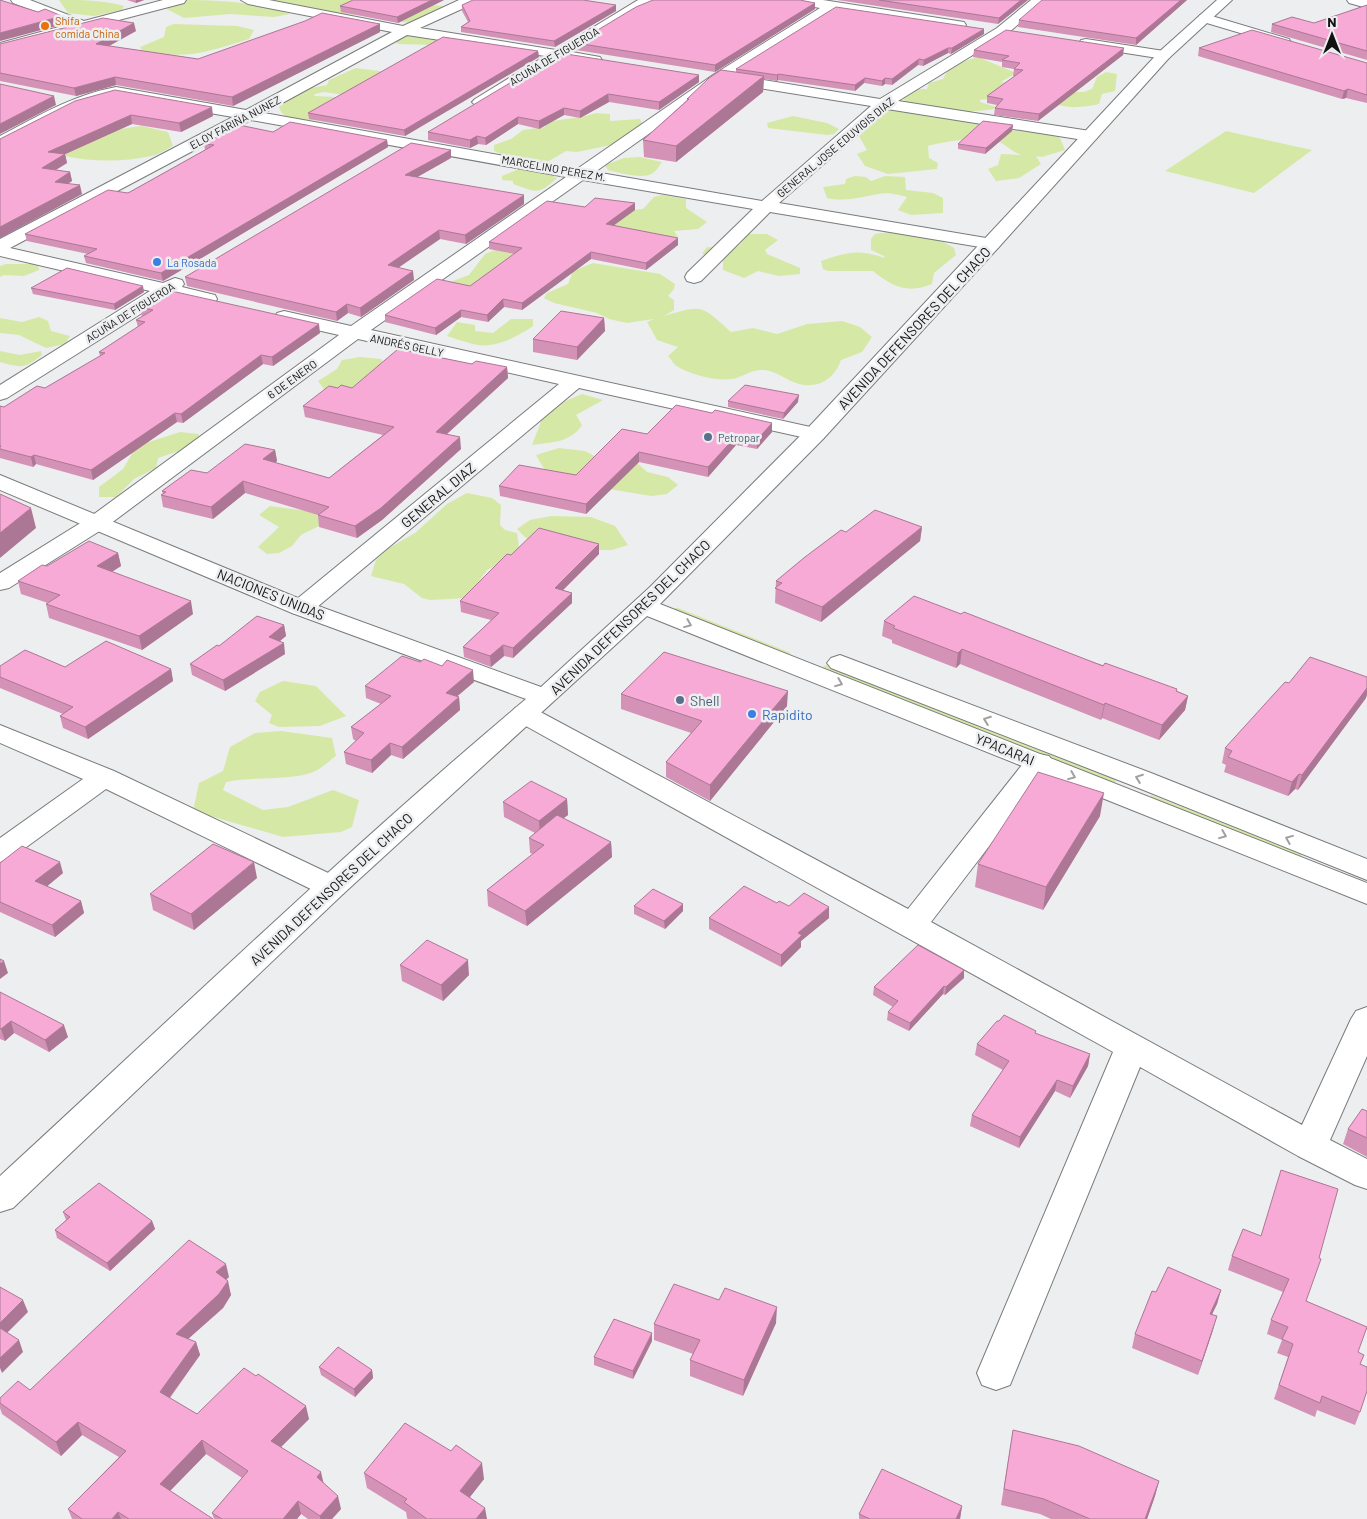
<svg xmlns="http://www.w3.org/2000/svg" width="1367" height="1519" font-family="Barlow,sans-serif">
	<rect width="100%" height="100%" fill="#edeef0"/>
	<path fill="#d6e8a6" d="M59,0C82,0 102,0 124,6L122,10L94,16L68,13Z
		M183,0C219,0 256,2 290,14L274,17L230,14L184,18L167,9V5Z
		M274,0H382L361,15L337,14Z
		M430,5L443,6L441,11C427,19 415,26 398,21Z
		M174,24L237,26L254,30L249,39C208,52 186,60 142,51L140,47L164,37L166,27Z
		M414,33L426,34L428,38H442L434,45L398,44L394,40Z
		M978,57L1016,73L1001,82L1020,85L987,99L980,100V102L999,108C966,115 934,109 902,104L906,102L902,98L916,89H927L929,83L943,79C950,64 963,62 978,57Z
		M356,68L409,75L350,96L324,92L315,94L314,96L335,97L339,101L331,120C320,120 289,122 282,113C280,110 278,105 277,102L301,90L327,85L329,80Z
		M1106,72L1117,74L1115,91L1102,94L1099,104C1084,107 1066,110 1052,102L1067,92H1084L1092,89L1097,77Z
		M888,107L948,117L960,121L995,124L1005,130L1046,132L1060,138L1065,150L1042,157L1036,156L1041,164L1019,178L996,181L988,169L998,165L1001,154L1022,155C1011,152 1006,144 998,142C979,136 946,141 928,146L929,158L938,163L937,169L888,174L865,166L857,154L867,150L859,136L866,129L861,121Z
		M596,113L610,114V121L640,119L643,125L631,141L577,152L566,151L549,161L515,160L494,151V145L511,139L523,130L545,127V123C563,118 578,119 596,113Z
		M793,116L827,123L839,129L834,134L827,135L768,128L767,123Z
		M142,126L168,132L173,146C166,149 159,155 151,156C124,162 92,162 65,156C76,137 121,128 142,126Z
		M1226,131L1312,150L1254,193L1165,171Z
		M640,157L662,162C659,166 656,172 651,174C642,179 618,173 608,170L605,165L624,158Z
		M519,169L550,174L557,178C537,196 537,192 513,184V181L502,180V176Z
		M855,176L866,177L871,181L885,176L905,177L906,190L933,193L943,198V213L911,215L898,210L907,197C899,195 887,192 879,194C861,197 846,202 827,198L823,187L845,184L846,179Z
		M662,195L686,199V208L707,222L698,229L674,231L678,237L664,240L643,238L627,228L618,227L609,223L622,211L643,209L654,197Z
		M889,232C917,234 929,233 954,248L956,255L934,273L932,284C909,294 892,287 873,271H828L823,269L821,261C848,252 857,249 885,258L884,256L871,250V239L875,234Z
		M748,234H767L778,240L765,250L767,254L800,268V274L779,276L758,271L744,278L723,270V260L702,254L707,247C729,249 735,255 748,234Z
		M495,250H507L518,255L509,279L445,297L439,286L469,275L485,254Z
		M593,263L660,274L675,284L674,289L668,296L674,300V310L664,316C703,305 700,304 731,332L753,328L777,334L807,324L842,321L860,327L872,337L862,352L841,360C835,378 819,389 799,384C787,381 777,371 764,370C751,369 742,378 731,379C715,381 692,375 678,367C674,365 671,359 668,356L678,347L657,340L647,322L654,319L627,323L609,319L597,313L554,303L544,298L547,293L568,284L573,271Z
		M6,264H38L39,270L24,276L4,275L0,277V266Z
		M39,317L48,321L51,331L70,336L65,344L46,348L19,335L0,333V318L22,322Z
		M511,319H533V326C519,336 496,348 478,345C467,343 457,339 447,336L457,322L475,325V331L493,333Z
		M0,351L20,355L41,351L42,355C24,369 22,368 0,362Z
		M360,357L381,359L387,369L367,400L324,389L318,381L337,369L342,360Z
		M582,394L603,400L576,415L582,425C570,443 552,442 532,445L544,414L554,406Z
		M180,432L199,434L197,445L158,458L156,468L134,479L116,497H99V487L123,469L133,452L143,444Z
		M559,448L585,451L608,463L635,461L647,472L668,477L678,485L667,494L651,496L550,479L536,455Z
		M467,493L492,498L501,505L500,525L505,530L517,533L519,547L511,558L487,570L467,598L430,600L422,598L404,584L371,576L376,560L389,548L415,533L447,504Z
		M270,506L322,513L323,524L301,535L292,546L279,553L267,554L258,547L279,527L259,515Z
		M551,516L591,517L615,526L628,545L612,550H595L550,537L527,539L517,529L530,520Z
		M675,608H678L791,653L787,655L674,610Z
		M826,665L1116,780V782L1112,783L821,668Z
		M283,681L316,686L346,716L320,726L279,727L269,723L272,715L255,701L260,692Z
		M281,731L332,738L336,756C329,761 321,769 313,772C292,781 252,776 226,782L223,790L263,810L288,807L333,790L359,800L352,827L341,832L283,837L193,811L199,783L223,771L230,747L255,733Z
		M1151,795L1301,853L1302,855L1300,857L1151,799Z"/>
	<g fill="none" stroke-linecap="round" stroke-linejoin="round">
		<defs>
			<path id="street" d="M11,0H30L84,21L163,0H186L184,3L0,51V43L70,24L13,3Z
				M241,0H269L403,26L459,0H477L475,3L420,28L556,50L638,0H654L572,52L600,57L602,60L600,63L595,64L561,59L485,105H475L472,102L475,99L545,56L407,35L264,113L577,169L713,75L820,8L792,3L790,0H823L964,22L966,25L964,28L959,29L835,10L732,75L880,99L997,28L1031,0H1046L1007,34L898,101L1090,131L1096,133L1098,136L1096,139L1090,141L887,109L779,203L992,239L998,240L1001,244L998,248L992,249L770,212L701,281L694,283L687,281L685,277L687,273L753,209L583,180L371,330L815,428L823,429L826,434L823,439L815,440L579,388L310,613L301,615L292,613L289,608L292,603L559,384L358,339L106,527L9,588L0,590V573L90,517L339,335L277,321L274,317L277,313L284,311L351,326L566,177L251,120L10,248L163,283L175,278L182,280L184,284L182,287L215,295L217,299L215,303L208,305L169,296L7,398L0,400V385L150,291L0,256V239L233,117L116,97L76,108L0,147V136C38,116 73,95 116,87L246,110L392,32L248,4ZM722,82L871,106L762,201L595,172Z
				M1347,0H1367V8L1349,3Z
				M1205,14L1289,39L1291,42L1289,45L1284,46L1200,21L1198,18L1200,15Z
				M1086,39L1164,51L1169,52L1171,55L1169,58L1164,59L1081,46L1079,43L1081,40Z
				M524,706L533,708L908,909L1029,756L1039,754L1049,756L1053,762L1049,768L931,922L1302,1125L1351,1019L1356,1011L1367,1007V1056L1330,1140L1367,1159V1189L1355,1185L1298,1156L1140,1067L1010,1385L996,1390L982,1385L977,1373L1113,1052L515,720L511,714L515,708Z
				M0,725L114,771L343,880L347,887L343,894L332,897L321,894L106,789L10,859L0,862V838L83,779L0,743Z"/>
			<path id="secondary" d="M1217,0H1232L1169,58L998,248L823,439L660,604L1367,883V904L647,616L343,894L13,1208L0,1212V1176C174,1016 345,851 526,699L292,613L0,490V475L310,603L541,687L650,587L807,429L1159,52Z
				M840,655L1151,773L1367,859V880L1131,785L831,668L827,663L831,658Z"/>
		</defs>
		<use href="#street" stroke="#797b7c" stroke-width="2"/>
		<use href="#secondary" stroke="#797b7c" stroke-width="2"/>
		<use href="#street" fill="#fff" fill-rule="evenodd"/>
		<use href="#secondary" fill="#fff" fill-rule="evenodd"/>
	</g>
	<path fill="#d492b7" d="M127,0H144L136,3Z
		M444,0L398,23L341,12L340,6Z
		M837,0H1028L998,24Z
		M1187,0L1136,45L1018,27L1019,20Z
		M815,3V9L715,72L576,50V43Z
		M462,5L616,11L555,47L461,32V27L468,22L462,11Z
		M1367,5V60L1271,32L1272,24L1314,23Z
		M380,24V32L233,106L116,85L76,96L0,81V44L136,31L109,46L198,59Z
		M984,34L951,54L948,53L923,66L918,65L892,85L885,84L882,86L864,83L855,91L778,80L777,81L764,79L763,92L676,162L644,157L643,140L687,100V99L736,72V69Z
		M1199,48L1367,63V103L1346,98L1342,99L1198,56Z
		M974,50L1123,55L1038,121L994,115L995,108L997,105L987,103V96L1015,76H1013L1014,69L1002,67V62L973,57Z
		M538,51L539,57L405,136L309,119L308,113Z
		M699,75V82L659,110L609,102L580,118L564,115L539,129L518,124L486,145L478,144L470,148L428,140V132Z
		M75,101L213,116L181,132L132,124L65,154L67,163L56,170L70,172L72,181L68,183L82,194L0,238Z
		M1013,125L1012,131L985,154L958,149V144Z
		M273,132L387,140L388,147L163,281L86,263L84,256L88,254L27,241L25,234L128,193L205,150L204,144Z
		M451,158L417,177L524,204L466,244L440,239L398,268L414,280L361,317L348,313L337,321L187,286L185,277Z
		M635,203V210L614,225L678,245L646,270L591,259L522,310L504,307L488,322L461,317L436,335L385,322V315L470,286L515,254L489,249V242L585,207Z
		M31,288L144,292L115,310L33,294Z
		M139,307L320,333L273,366L263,364L183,423L177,422L93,480L36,464L33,467L0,458V406L4,407L45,388L100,356L99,352L138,327L136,320L143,316L141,315Z
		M604,318L605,331L577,360L533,352V339Z
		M472,364L507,367L508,378L447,434L461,449L382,520L357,538L319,527L318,515L245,493L213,519L163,507L161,495L163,494L162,491L275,450L277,461L275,463L329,478L383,435L305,417L303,406L338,388H352Z
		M728,401L798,402L783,419L728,407Z
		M712,413L772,423V432L757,449L736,445L708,477L639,462L586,514L500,496L499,486L576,475L647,434Z
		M922,527L920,541L821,622L775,603L776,581L846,532Z
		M599,544V554L563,590L572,593V603L513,658L504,656L491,667L464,657L463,647L491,620L461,612L460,601L511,555Z
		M118,553L121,566L112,572L193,614L142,650L49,618L46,604L48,603L21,594L18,581L47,566Z
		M961,614L1090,661L1177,689V691L1188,696L1185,710L1159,740L1102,718L1101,720L960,664L956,668L892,643V640L882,636L884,621Z
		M284,625L286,636L280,641L285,654L225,691L192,675L190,664L219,646Z
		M0,666L171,669L173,681L88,739L63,728L60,716L63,714L0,688Z
		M474,682L456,697H459L460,710L403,759L391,755L372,773L346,764L344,752L356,741L353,739L351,727L381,704L366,698L365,686Z
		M1289,683L1366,698L1298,790L1295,789L1288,796L1224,772L1226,765L1222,763L1225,748Z
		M621,694L787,706L710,801L666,777V762L691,733L621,709Z
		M567,799L568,815L563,818L611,842L612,857L527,926L488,906L487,890L533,854L530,853L529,838L535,833L504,817L503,802Z
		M1100,816L1043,910L975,887L978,864Z
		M0,863L63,873L47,886L81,901L84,913L55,937L0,912Z
		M257,878L194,930L153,910L150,894Z
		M777,903L829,918L801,941V947L781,967L709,929V918Z
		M634,906L683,911L665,929L634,914Z
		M400,965L469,975L443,1001L402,981Z
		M964,978L945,995L943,994L909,1031L887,1020L888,1012L893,1007L873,995L874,987Z
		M0,992L68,1037L49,1052L14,1033L5,1041L0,1039Z
		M1036,1034L1090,1054L1088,1066L1070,1098L1055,1091L1019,1148L970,1126L972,1115L1003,1070L975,1055L977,1044Z
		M1367,1111V1157L1343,1144L1348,1129Z
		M63,1212L152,1221L155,1229L110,1271L57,1238L55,1230L66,1220Z
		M1261,1236L1307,1301L1358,1352L1360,1364V1412L1355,1425L1317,1410L1315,1417L1274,1399L1288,1357L1277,1353L1282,1340L1267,1334L1271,1320L1283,1292L1228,1270L1232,1256Z
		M229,1277L226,1280L231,1295L223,1308L188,1339L196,1342L200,1355L170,1398L197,1414L309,1419L281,1447L324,1484L341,1509L332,1519H308L301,1514L297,1519H214L212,1513L242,1478L206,1454L170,1491L213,1519H72L68,1509L119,1457L82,1435L61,1456L2,1414L0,1408V1398L30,1390Z
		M1221,1290L1217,1304L1212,1314L1213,1330L1198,1375L1132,1348L1135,1334L1156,1292Z
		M776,1323L743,1396L690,1376V1360L693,1354L654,1340V1324Z
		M652,1341L633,1379L594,1365V1357Z
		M319,1367L372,1370L373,1378L355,1397L321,1375Z
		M1013,1430L1159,1481L1155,1496L1147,1519H1051L1040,1514L1001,1505Z
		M364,1473L484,1479L470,1497L487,1519H408L407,1518L406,1512L367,1488Z
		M962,1506L960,1519H859V1514Z"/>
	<path fill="#ac7795" d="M136,0H144L136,3Z
		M432,0H444L398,23L397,17Z
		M1021,0H1028L998,24L999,18Z
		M1181,0H1187L1136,45V38Z
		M815,3V9L715,72V65Z
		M616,5V11L555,47L554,41Z
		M62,16L64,24L0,41V33Z
		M134,23L136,31L98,52L96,44Z
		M380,24V32L233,106L232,97Z
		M984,29V34L951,54L952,48Z
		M948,48V53L923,66L924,60Z
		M1124,48L1123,55L1038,121L1039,114Z
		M538,51L539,57L405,136L404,130Z
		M919,59L918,65L892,85V79Z
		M778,74V80L777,81V75Z
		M699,75V82L659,110V102Z
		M764,76L763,92L676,162V146Z
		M115,77L116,85L76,96L74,88Z
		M865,78L864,83L855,91V85Z
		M885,78V84L882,86V81Z
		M1348,89L1346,98L1342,99L1344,91Z
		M608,94L609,102L580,118V111Z
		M54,96L56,105L0,134V124Z
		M212,107L213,116L181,132L179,123Z
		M564,108V115L539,129V121Z
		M131,115L132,124L50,161L48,152Z
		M518,117V124L486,145L485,138Z
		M1013,125L1012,131L985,154L986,148Z
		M477,136L478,144L470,148V140Z
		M387,140L388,147L163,281L161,273Z
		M451,150V158L405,184V175Z
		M65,154L67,163L44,177L42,168Z
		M70,172L72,181L57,191L55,182Z
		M80,185L82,194L0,238V227Z
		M524,195V204L466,244L465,235Z
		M635,203V210L606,231V224Z
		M439,230L440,239L389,274L388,265Z
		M678,238V245L646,270V263Z
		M591,252V259L522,310V303Z
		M413,271L414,280L361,317L360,308Z
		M143,286L144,292L115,310L114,304Z
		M503,299L504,307L488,322L487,315Z
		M347,304L348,313L337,321L336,312Z
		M461,310V317L436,335L435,328Z
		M604,318L605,331L577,360V347Z
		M319,324L320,333L273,366L272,357Z
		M261,355L263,364L183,423L181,414Z
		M507,367L508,378L437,443L436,432Z
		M799,395L798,402L783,419L784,413Z
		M175,413L177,422L93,480L91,470Z
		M772,423V432L757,449V440Z
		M737,435L736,445L708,477V467Z
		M460,437L461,449L382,520L357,538L355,526Z
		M275,450L277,461L265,471L263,459Z
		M639,452V462L586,514V504Z
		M34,455L36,464L33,467L31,457Z
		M243,481L245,493L213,519L211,507Z
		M31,508L36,528L0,558V533Z
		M922,527L920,541L821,622L822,607Z
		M599,544V554L555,598V588Z
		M118,553L121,566L100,579L97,566Z
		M572,593V603L513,658V648Z
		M191,601L193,614L142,650L139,636Z
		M284,625L286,636L271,648L269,637Z
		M284,643L285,654L225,691L223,680Z
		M503,645L504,656L491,667L490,656Z
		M962,649L960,664L956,668L958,653Z
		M171,669L173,681L88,739L85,727Z
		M473,670L474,682L447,705L446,693Z
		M1367,685V695L1366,698L1298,790L1302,775Z
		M788,691L787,706L710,801V785Z
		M1188,696L1185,710L1159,740L1162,725Z
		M459,697L460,710L403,759L402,747Z
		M1105,703L1102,718L1101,720L1104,705Z
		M390,743L391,755L372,773L371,760Z
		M1299,774L1295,789L1288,796L1292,782Z
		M1104,793L1100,816L1043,910L1046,887Z
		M567,799L568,815L540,836L539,821Z
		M611,842L612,857L527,926L525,911Z
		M60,862L63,873L39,893L35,881Z
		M254,862L257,878L194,930L191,914Z
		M81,901L84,913L55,937L52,925Z
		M683,904V911L665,929L664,921Z
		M829,907V918L801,941V947L781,967V955L798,933Z
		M468,960L469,975L443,1001L441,985Z
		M4,961L8,973L0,979V964Z
		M964,970V978L945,995L946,987Z
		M944,986L943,994L909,1031L910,1023Z
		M11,1021L14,1033L5,1041L1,1029Z
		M64,1025L68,1037L49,1052L45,1040Z
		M1090,1054L1088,1066L1070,1098L1073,1086Z
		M1057,1080L1055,1091L1019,1148L1020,1137Z
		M152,1221L155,1229L110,1271L107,1263Z
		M226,1264L229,1277L219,1286L216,1272Z
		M228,1281L231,1295L223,1308L179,1347L176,1334Z
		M1221,1290L1217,1304L1206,1327L1210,1314Z
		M23,1300L28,1312L2,1338L0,1333V1323Z
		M777,1307L776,1323L743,1396L744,1380Z
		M1217,1316L1213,1330L1198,1375L1202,1361Z
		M652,1333V1341L633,1379V1371Z
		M19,1340L23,1352L2,1373L0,1368V1358Z
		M196,1342L200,1355L164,1405L160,1392Z
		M372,1370L373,1378L355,1397L354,1389Z
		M306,1406L309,1419L274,1454L271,1441Z
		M78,1422L82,1435L61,1456L56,1442Z
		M202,1440L206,1454L164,1497L160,1484Z
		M482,1463L484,1479L462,1507L460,1491Z
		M321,1472L324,1485L317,1477Z
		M1159,1481L1155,1496L1147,1519H1145Z
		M338,1496L341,1509L332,1519H320V1516Z
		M298,1501L301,1514L297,1519H283Z
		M962,1506L960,1519H956Z
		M485,1508L487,1519H476Z
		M118,1512L121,1519H112Z"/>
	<path fill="#f6aad5" stroke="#ac7795" d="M0,0L38,12L45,9L62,16L0,33Z
		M353,0H432L397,17L340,6Z
		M473,0H583L616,5L554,41L461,27L470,21L462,5Z
		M653,0H800L815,3L715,65L576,43L636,7Z
		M879,0H1021L999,18Z
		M1042,0H1181L1136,38L1019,20Z
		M1367,5V51L1272,24L1292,17L1314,23Z
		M836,7L984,29L952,48H948L924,60L919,59L892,79L885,78L882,81L865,78L855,85L778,74L777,75L736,69Z
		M322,13L380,24L232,97L115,77L74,88L0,73V44L103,18L134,23L96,44L198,59L305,21Z
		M1006,30L1124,48L1039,114L995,108L1003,99L987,96L1023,70L1014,69L1020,63L1002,60L1009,56L974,50Z
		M1252,30L1367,63V95L1348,89L1344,91L1199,48Z
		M443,37L538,51L404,130L308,113Z
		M560,53L699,75L659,102L608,94L580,111L564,108L539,121L518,117L485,138L477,136L470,140L428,132Z
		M721,70L764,76L676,146L643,140L689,99H687L709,78Z
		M0,84L54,96L0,124Z
		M115,90L212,107L179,123L131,115L48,152L65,154L42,168L70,172L55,182L80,185L0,227V139L75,101Z
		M983,121L1013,125L986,148L958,144Z
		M290,122L387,140L161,273L84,256L97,249L25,234L108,190L128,193L214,145L204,144L239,125L273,132Z
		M411,143L451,150L405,175L524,195L465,235L439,230L388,265L413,271L360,308L347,304L336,312L185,277Z
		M595,198L635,203L606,224L678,238L646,263L591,252L522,303L503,299L487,315L461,310L435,328L385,315L437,279L470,286L522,248L489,242L547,201L585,207Z
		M67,268L143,286L114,304L31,288Z
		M167,290L319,324L272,357L261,355L181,414L175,413L91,470L34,455L31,457L0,449V447L1,446H0V406L4,407L37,386L45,388L105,353L99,352L145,322L136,320L153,310L139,307Z
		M561,311L604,318L577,347L533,339Z
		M398,349L472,364L476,361L507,367L436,432L460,437L381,508L355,526L318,515L329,507L243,481L211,507L161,495L166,492L162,491L191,470L207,473L245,444L275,450L263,459L329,478L394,427L303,406L329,386L338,388L341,385L352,388Z
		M745,385L799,395L784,413L728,401Z
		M676,405L712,413L715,410L772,423L757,440L737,435L708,467L639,452L586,504L499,486L519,465L576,475L622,429L647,434Z
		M0,494L31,508L0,533Z
		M875,510L922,527L822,607L775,588L782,583L776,581L805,557L841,530L846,532Z
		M539,528L599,544L555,588L572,593L513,648L503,645L490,656L463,647L499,613L460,601L507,554L511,555Z
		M89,541L118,553L97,566L191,601L139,636L46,604L60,595L18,581L42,565L47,566Z
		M914,596L961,614L964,612L1090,661L1103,666L1105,663L1177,689L1176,691L1188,696L1162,725L1105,703L1104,705L962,649L958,653L893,628L895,626L884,621Z
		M257,616L284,625L269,637L284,643L223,680L190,664L217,645L219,646Z
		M106,641L171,669L85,727L60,716L73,707L0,677V666L25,650L65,667Z
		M664,652L788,691L710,785L666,762L702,721L621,694Z
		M402,656L420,662L424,659L442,666L447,660L473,670L446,693L459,697L402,747L390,743L371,760L344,752L364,733L351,727L391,696L365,686Z
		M1310,657L1367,677V688L1302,775L1299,774L1292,782L1228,757L1232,751L1225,748L1285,682L1289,683Z
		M1038,772L1104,793L1046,887L978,864Z
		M531,781L567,799L539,821L503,802Z
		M557,815L611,842L525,911L487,890L544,845L529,838Z
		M213,844L254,862L191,914L150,894Z
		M22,846L60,862L35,881L81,901L52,925L0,902V863Z
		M744,886L777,903L779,901L789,906L804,893L829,907L798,933L802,935L781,955L709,918Z
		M653,889L683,904L664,921L634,906Z
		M427,940L468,960L441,985L400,965Z
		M918,945L964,970L946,987L944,986L910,1023L888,1012L898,1001L874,987Z
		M0,959L4,961L0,964Z
		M0,992L64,1025L45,1040L11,1021L1,1029L0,1028Z
		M1004,1015L1036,1031L1035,1033L1090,1054L1073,1086L1057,1080L1020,1137L972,1115L1009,1061L977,1044L997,1021H999Z
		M1362,1109L1367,1111V1138L1348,1129Z
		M1281,1170L1338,1189L1319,1258L1321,1259L1306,1301L1367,1327L1358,1352L1364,1355L1360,1364L1367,1367V1391L1360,1412L1322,1396L1320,1403L1279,1385L1293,1344L1282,1339L1288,1327L1271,1320L1289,1279L1232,1256L1243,1229L1261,1236Z
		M99,1183L152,1221L107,1263L55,1230L70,1217L63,1212Z
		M189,1240L226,1264L216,1272L228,1281L219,1294L176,1334L196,1342L160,1392L197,1414L244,1368L256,1376L258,1374L306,1406L271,1441L321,1472L317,1477L338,1496L320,1516L298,1501L283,1519H222L212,1513L248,1471L202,1440L160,1484L213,1519H129L118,1512L112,1519H82L68,1509L126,1451L78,1422L56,1442L0,1403V1398L18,1381L30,1390Z
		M1168,1267L1221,1290L1210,1314L1217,1316L1202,1361L1135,1334L1152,1291L1156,1292Z
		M674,1284L719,1300L725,1288L777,1307L744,1380L690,1360L700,1340L654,1324Z
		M0,1287L23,1300L0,1323Z
		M614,1319L652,1333L633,1371L594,1357Z
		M0,1328L19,1340L0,1358Z
		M338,1347L372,1370L354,1389L319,1367Z
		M405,1423L451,1451L456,1445L482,1463L460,1491L485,1508L476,1519H427L404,1502L407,1499L364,1473Z
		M1013,1430L1079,1446L1159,1481L1145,1519H1090L1044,1499L1004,1489Z
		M882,1469L962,1506L956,1519H870L859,1514Z"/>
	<defs><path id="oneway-chevron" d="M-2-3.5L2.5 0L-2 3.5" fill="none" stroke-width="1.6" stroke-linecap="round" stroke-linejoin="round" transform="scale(1.25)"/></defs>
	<g stroke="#a0a0a0">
		<use href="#oneway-chevron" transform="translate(688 624) rotate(22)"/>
		<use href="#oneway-chevron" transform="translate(839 683) rotate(22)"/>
		<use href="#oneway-chevron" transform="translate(987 720) rotate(-159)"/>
		<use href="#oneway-chevron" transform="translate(1072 776) rotate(22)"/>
		<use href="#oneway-chevron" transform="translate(1139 778) rotate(-159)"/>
		<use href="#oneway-chevron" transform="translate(1223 835) rotate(22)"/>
		<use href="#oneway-chevron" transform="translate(1289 839) rotate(-158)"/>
	</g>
	<circle fill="#e8710a" stroke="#edeef0" stroke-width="2" cx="45" cy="26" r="5"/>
	<g fill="#3f7fe0" stroke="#edeef0" stroke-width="2">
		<circle cx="157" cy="262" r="5"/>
		<circle cx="752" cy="714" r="5"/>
	</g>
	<g fill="#5c6f8a" stroke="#edeef0" stroke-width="2">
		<circle cx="708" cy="437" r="5"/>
		<circle cx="680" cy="700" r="5"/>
	</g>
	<g text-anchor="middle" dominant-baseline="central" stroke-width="5" stroke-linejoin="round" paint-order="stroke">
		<g font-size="11" fill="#c56008" stroke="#edeef0" text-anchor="start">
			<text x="55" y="20">Shifa<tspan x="55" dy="13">comida China</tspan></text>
		</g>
		<g font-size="11" fill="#111112" stroke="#edeef0">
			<text transform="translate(554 56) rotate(-31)">ACUÑA DE FIGUEROA</text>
			<text transform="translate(235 122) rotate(-28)">ELOY FARIÑA NUNEZ</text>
			<text transform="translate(835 147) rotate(-40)">GENERAL JOSE EDUVIGIS DIAZ</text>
			<text transform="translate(554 168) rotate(10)">MARCELINO PEREZ M.</text>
			<text transform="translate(130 312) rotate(-32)">ACUÑA DE FIGUEROA</text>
			<text transform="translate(407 345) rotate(12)">ANDRÉS GELLY</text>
			<text transform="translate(292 379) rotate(-36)">6 DE ENERO</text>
		</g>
		<g font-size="11" fill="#366cbe" stroke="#edeef0" text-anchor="start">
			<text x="167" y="262">La Rosada</text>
		</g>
		<g font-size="11" fill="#4e5e75" stroke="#edeef0" text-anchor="start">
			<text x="718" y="437">Petropar</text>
		</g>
		<g font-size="14" fill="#111112" stroke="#edeef0">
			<text transform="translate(914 328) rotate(-47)">AVENIDA DEFENSORES DEL CHACO</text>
			<text transform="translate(438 495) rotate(-40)">GENERAL DIAZ</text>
			<text transform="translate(271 594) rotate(22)">NACIONES UNIDAS</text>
			<text transform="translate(630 617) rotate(-44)">AVENIDA DEFENSORES DEL CHACO</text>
			<text transform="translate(1005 749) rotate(22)">YPACARAI</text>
			<text transform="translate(331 889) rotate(-43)">AVENIDA DEFENSORES DEL CHACO</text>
		</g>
		<g font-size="14" fill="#4e5e75" stroke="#edeef0" text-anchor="start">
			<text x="690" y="700">Shell</text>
		</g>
		<g font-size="14" fill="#366cbe" stroke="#edeef0" text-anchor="start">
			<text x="762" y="714">Rapidito</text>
		</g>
	</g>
	<g transform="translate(1332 35)" stroke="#edeef0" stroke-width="4" paint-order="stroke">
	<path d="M0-4L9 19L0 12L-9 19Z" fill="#111112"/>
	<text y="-8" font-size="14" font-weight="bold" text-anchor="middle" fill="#111112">N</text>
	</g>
</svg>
